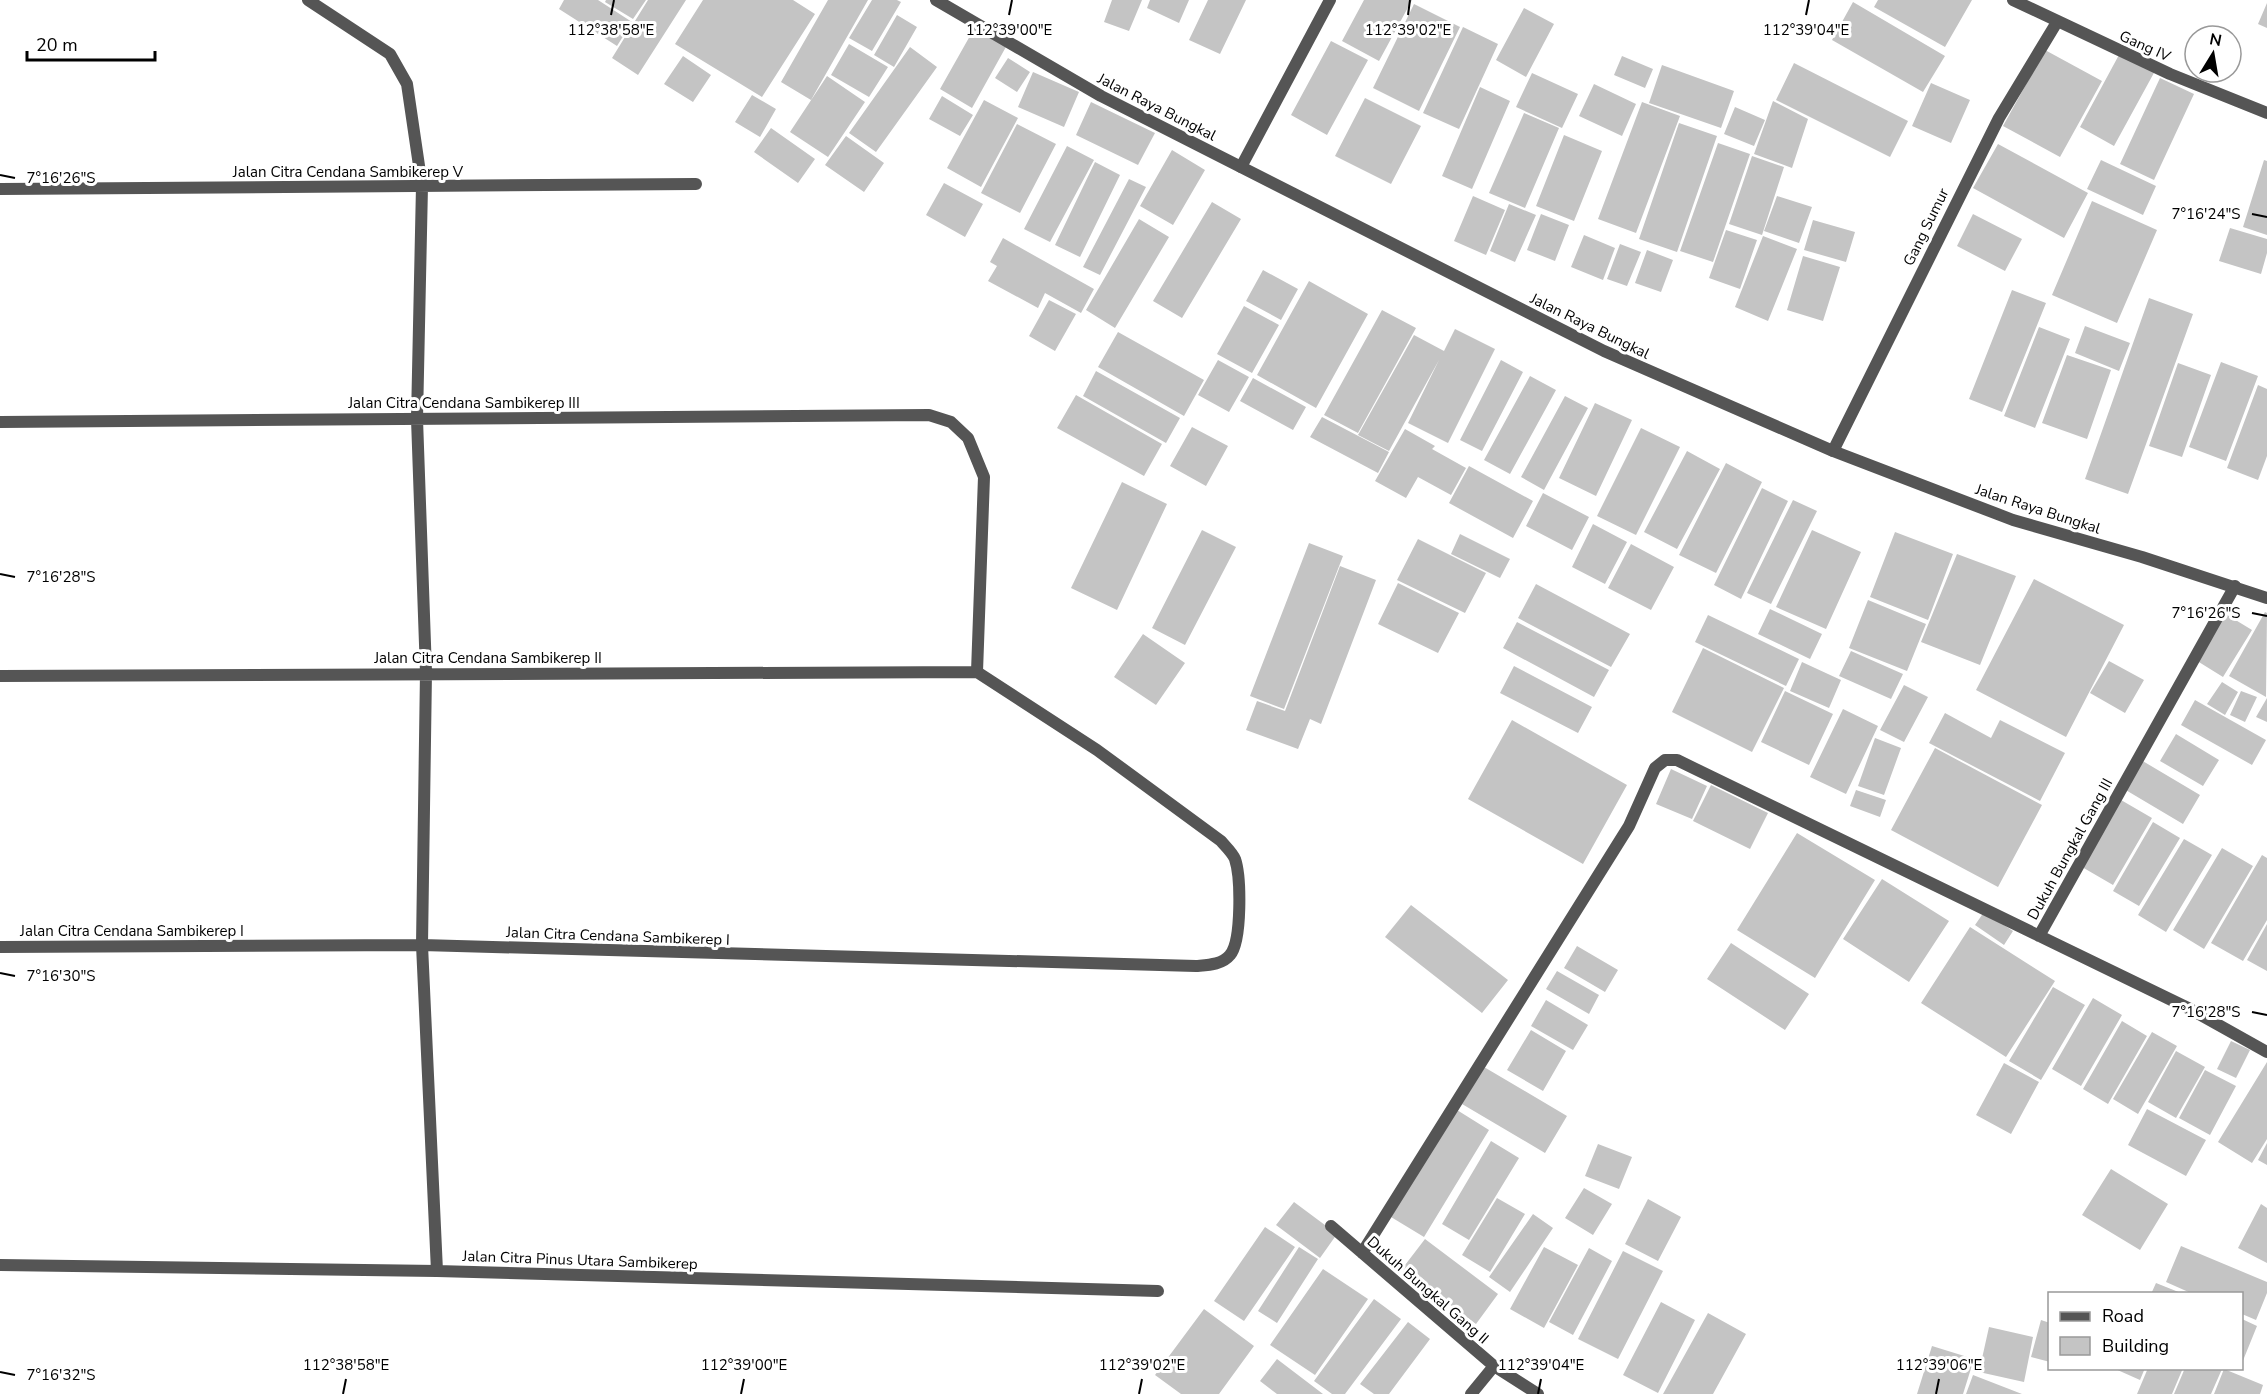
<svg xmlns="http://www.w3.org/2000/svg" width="2267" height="1394" font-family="'Nunito Sans',sans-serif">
	<rect width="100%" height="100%" fill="#fff"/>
	<path fill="#c4c4c4" d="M564,0H598L632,22L617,46L559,9Z
		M606,0H646L633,19L605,2Z
		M648,0H686L638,75L612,58Z
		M703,0H793L815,14L762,97L675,44Z
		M828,0H868L811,100L781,82Z
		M872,0H897L901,2L872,51L849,38Z
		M1112,0H1142L1129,31L1104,22Z
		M1150,0H1189L1179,23L1147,8Z
		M1208,0H1246L1220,54L1189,40Z
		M1364,0H1412L1379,61L1342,41Z
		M1878,0H1972L1945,47L1874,7Z
		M1853,2L1945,56L1923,92L1832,40Z
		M2267,3V28L2258,24Z
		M1414,4L1460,27L1419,111L1373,88Z
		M1524,8L1554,24L1526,77L1496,60Z
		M897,15L917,27L894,67L874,55Z
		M975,27L1007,45L972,108L940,89Z
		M1463,27L1498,44L1459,129L1423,113Z
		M1331,41L1368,60L1327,135L1291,115Z
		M849,44L888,67L869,97L831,75Z
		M910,47L937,67L876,152L849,133Z
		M2045,50L2102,81L2060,157L2003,126Z
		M2120,53L2155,71L2114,146L2080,127Z
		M683,56L711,75L693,102L664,84Z
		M1622,56L1653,69L1645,88L1614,75Z
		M1008,58L1030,72L1017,92L995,78Z
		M1794,63L1908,121L1890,157L1776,100Z
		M1662,65L1734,91L1721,128L1649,103Z
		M1033,72L1079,92L1064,127L1018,107Z
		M1532,73L1578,94L1562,128L1516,107Z
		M827,76L865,102L828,157L790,132Z
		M2160,78L2194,94L2154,180L2120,164Z
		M1931,83L1970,100L1951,143L1912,126Z
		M1594,84L1636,104L1622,136L1579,116Z
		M1480,87L1510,101L1472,189L1442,176Z
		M752,95L776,109L760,137L735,122Z
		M942,96L973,115L960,136L929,119Z
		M1365,98L1421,126L1391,184L1335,156Z
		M984,100L1018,118L981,187L947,168Z
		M1773,101L1808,119L1792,168L1754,154Z
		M1091,102L1155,133L1138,165L1076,135Z
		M1642,102L1680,116L1636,233L1598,219Z
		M1735,107L1765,120L1754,146L1724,134Z
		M1524,113L1559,128L1525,208L1489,193Z
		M1679,123L1717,136L1677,252L1639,239Z
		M1017,124L1056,144L1020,213L981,193Z
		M771,128L815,159L798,183L754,152Z
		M1564,135L1602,151L1574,221L1536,206Z
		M846,136L884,163L864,192L825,165Z
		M1718,143L1750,154L1713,262L1680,251Z
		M1998,144L2088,193L2064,238L1973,188Z
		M1067,146L1094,160L1050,242L1024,229Z
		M1172,150L1205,170L1173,225L1140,206Z
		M1752,156L1784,167L1762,235L1729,224Z
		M2101,160L2156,186L2143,215L2087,189Z
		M2264,160L2267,161V235L2243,227Z
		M1095,162L1120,175L1080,257L1055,245Z
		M1129,179L1146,187L1100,275L1083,267Z
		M944,183L983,204L965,237L926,215Z
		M1473,196L1505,210L1486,255L1454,241Z
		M1777,196L1812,207L1799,243L1764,231Z
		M2092,201L2157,230L2117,323L2052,295Z
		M1212,202L1241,219L1182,318L1153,301Z
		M1509,204L1536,215L1515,262L1490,251Z
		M1541,214L1569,225L1555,261L1527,250Z
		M1973,214L2022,239L2005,271L1957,246Z
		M1139,219L1169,237L1115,328L1086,310Z
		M1813,220L1855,232L1846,262L1804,250Z
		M2230,228L2267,239V253L2261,274L2219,261Z
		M1726,230L1757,240L1740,289L1709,278Z
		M1584,235L1615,248L1603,280L1571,267Z
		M1763,236L1797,249L1768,321L1735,307Z
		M1003,238L1094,289L1081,313L1045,293L1038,308L988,281L997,266L990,262Z
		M1620,244L1641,252L1627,286L1607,279Z
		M1647,250L1673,260L1661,292L1635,283Z
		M1803,256L1840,267L1823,321L1787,310Z
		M1263,270L1298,289L1281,320L1246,301Z
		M1309,281L1368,314L1316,408L1257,375Z
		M2012,290L2046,303L2002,412L1969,399Z
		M2149,298L2193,314L2128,494L2085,479Z
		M1049,300L1076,314L1055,351L1029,336Z
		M1244,306L1279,325L1252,373L1217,354Z
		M1382,310L1416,328L1358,433L1324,415Z
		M2085,326L2130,343L2119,371L2075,353Z
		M2039,327L2070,339L2035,428L2004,416Z
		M1455,329L1495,349L1448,443L1408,423L1439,360L1389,451L1358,435L1414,335L1444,351Z
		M1118,332L1204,380L1184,416L1098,367Z
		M2067,355L2111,370L2087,439L2042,423Z
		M1218,360L1249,377L1229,412L1198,395Z
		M1501,360L1523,372L1482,451L1460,440Z
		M2221,362L2258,376L2226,461L2189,447Z
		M2178,363L2211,375L2182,457L2149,446Z
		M1096,371L1180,418L1166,443L1083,396Z
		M1530,376L1556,390L1510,474L1484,460Z
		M1253,378L1306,407L1293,430L1240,401Z
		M2258,385L2267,389V456L2258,480L2227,468Z
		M1076,395L1162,444L1144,476L1057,428Z
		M1565,396L1588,408L1544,490L1521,477Z
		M1595,403L1632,420L1596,496L1559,478Z
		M1322,417L1389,452L1378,473L1310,437Z
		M1192,427L1228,446L1206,486L1170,466Z
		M1641,428L1680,447L1636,535L1597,516Z
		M1405,429L1435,446L1432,449L1466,468L1451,495L1418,477L1406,498L1375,481Z
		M1687,451L1720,469L1677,549L1644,532Z
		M1726,463L1762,482L1716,573L1679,555Z
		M1469,466L1533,501L1513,538L1449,503Z
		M1122,482L1167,504L1117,610L1071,588Z
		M1762,488L1788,501L1741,599L1714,585Z
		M1543,493L1589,517L1572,550L1526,526Z
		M1793,500L1817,511L1771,604L1747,593Z
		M1593,524L1627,542L1605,584L1572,567Z
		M1202,530L1236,547L1185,645L1152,628Z
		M1812,530L1861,552L1826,629L1776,607Z
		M1895,532L1953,554L1928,620L1870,597Z
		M1460,534L1510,559L1500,578L1451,554Z
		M1418,539L1486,573L1465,613L1397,580Z
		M1309,543L1343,556L1284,709L1250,696Z
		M1631,544L1674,567L1651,610L1608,588Z
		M1957,554L2016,576L1980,665L1921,642Z
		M1340,566L1376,580L1321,724L1310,719L1298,749L1246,730L1257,701L1285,711Z
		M2034,579L2124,625L2066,737L1976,690Z
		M1398,583L1459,613L1438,653L1378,624Z
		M1536,584L1630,634L1611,667L1518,618Z
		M1868,600L1926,624L1907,671L1849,648Z
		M1770,609L1822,634L1810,659L1758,634Z
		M2265,612L2267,613L2266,697L2229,676Z
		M2224,613L2252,630L2223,677L2194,659Z
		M1708,615L1799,659L1786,686L1695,642Z
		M1517,622L1609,670L1594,697L1503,648Z
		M1143,634L1185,663L1156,705L1114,677Z
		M1703,648L1784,688L1752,752L1672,712Z
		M1851,651L1903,674L1891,699L1839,676Z
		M2109,661L2144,680L2125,713L2090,693Z
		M1802,662L1841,680L1829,708L1790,691Z
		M1514,666L1592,707L1578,733L1500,693Z
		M2222,682L2238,692L2225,715L2207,704Z
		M1904,685L1928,697L1904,742L1880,730Z
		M1785,691L1833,714L1809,765L1761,742Z
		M2241,691L2257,697L2245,722L2230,715Z
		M2267,698V722L2256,717Z
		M2195,700L2266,740L2252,765L2181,725Z
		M1843,709L1878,726L1846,794L1810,777Z
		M1945,713L1991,738L2000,720L2065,753L2040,801L1929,743Z
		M1512,720L1627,785L1583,864L1468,799Z
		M2176,734L2219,760L2203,786L2160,761Z
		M1875,738L1901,748L1884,795L1858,786Z
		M1935,748L2042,805L1998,887L1891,830Z
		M2141,760L2200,795L2183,824L2124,789Z
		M1671,769L1707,786L1692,819L1656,804Z
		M1711,785L1768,813L1750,849L1693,821Z
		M1856,790L1886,800L1880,817L1850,806Z
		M2121,800L2152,818L2113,885L2082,867Z
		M2153,822L2180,838L2139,906L2113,891Z
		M1797,833L1875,880L1815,978L1737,930Z
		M2184,839L2212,855L2166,932L2138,915Z
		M2222,848L2253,866L2204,949L2173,930Z
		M2262,855L2267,858V920L2243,961L2211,943Z
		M1882,879L1949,921L1909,982L1843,939Z
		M1411,905L1508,980L1482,1013L1385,937Z
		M1984,912L2013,931L2004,945L1975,925Z
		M2267,924V971L2247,960Z
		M1970,927L2055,981L2006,1057L1921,1003Z
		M1731,943L1809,994L1785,1030L1707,979Z
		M1577,946L1618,970L1605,992L1564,968Z
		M1557,971L1599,995L1589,1014L1546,989Z
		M2053,987L2085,1005L2041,1080L2009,1061Z
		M2093,998L2122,1015L2081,1086L2052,1069Z
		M1546,1000L1588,1025L1573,1050L1531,1026Z
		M2122,1021L2147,1036L2108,1104L2083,1089Z
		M1531,1030L1566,1051L1543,1091L1507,1070Z
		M2152,1032L2177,1046L2138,1114L2113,1099Z
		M2231,1041L2250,1050L2236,1078L2217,1069Z
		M2176,1051L2205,1067L2176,1118L2148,1102Z
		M2267,1062V1139L2252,1163L2218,1142Z
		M2004,1063L2039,1082L2011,1134L1976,1115Z
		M1484,1067L1567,1116L1545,1153L1462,1104Z
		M2205,1070L2236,1086L2210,1135L2179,1118Z
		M2147,1109L2206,1140L2186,1176L2128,1145Z
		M1457,1110L1489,1130L1424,1237L1391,1217Z
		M1491,1141L1519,1158L1469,1240L1442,1224Z
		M2267,1143V1165L2258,1160Z
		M1598,1144L1632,1157L1619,1189L1585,1176Z
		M2111,1169L2168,1204L2140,1250L2082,1215Z
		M1584,1188L1612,1204L1593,1235L1565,1218Z
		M1497,1198L1525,1214L1490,1272L1462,1255Z
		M1648,1199L1681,1217L1658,1261L1625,1244Z
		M1294,1202L1337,1234L1320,1258L1276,1225Z
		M2261,1204L2267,1208V1263L2238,1248Z
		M1533,1214L1553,1228L1510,1292L1489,1277Z
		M1265,1227L1295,1247L1244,1321L1214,1301Z
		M1425,1239L1498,1294L1476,1324L1402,1269Z
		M2181,1246L2267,1282V1293L2256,1320L2242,1314V1294H2193L2166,1282Z
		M1299,1247L1318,1259L1277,1323L1258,1311Z
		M1544,1247L1578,1265L1544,1328L1510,1309Z
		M1589,1248L1612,1261L1573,1335L1549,1322Z
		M1623,1251L1663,1271L1618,1359L1578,1339Z
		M1323,1269L1368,1299L1315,1375L1270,1345Z
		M2156,1283L2181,1293V1294H2151Z
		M1374,1299L1401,1319L1345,1394H1332L1314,1381Z
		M1661,1302L1695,1320L1658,1393L1623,1375Z
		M1204,1309L1254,1346L1219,1394H1181L1155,1375Z
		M1708,1313L1746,1334L1713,1394H1663Z
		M2242,1319L2257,1326L2242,1363Z
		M2041,1320L2050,1323V1362L2031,1357Z
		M1408,1322L1430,1339L1389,1394H1374L1360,1384Z
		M1989,1327L2033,1337L2024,1382L1979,1372Z
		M1932,1346L1974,1359L1963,1394H1917Z
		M1277,1359L1323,1394H1277L1260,1381Z
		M2113,1368H2145L2140,1380Z
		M2148,1368H2183L2172,1394H2137Z
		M2185,1368H2221L2222,1369L2211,1394H2174Z
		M2224,1369L2263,1385L2260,1394H2214Z
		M1973,1375L2022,1394H1966Z"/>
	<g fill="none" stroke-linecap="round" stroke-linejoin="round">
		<path stroke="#555" stroke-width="12" d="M308,0L390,54L407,84L422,186L417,419L426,672L422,945L437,1271
			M2013,0L2170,74L2267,113
			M1241,167L1330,0
			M0,189L696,184
			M0,422L929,415L951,422L968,438L984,477L977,672L1097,750L1221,841C1225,846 1232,852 1235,859C1241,877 1242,941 1230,955C1222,965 1207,965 1196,966L422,945L0,947
			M1833,451L1999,118L2057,22
			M0,676L977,672
			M2039,936L2235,586
			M1331,1226L1494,1366L1538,1394
			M1362,1253L1629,826L1655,768L1665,760H1677L2190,1009L2267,1052
			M0,1265L437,1271L1158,1291
			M1471,1394L1494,1366"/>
		<path stroke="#555" stroke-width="12" d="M936,0L1101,96L1604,351L1833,451L2013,520L2142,557L2267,598"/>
	</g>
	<path fill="none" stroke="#000" stroke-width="2" d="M611,15L614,0M1009,15L1012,0M1408,15L1410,0M1806,15L1809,0M0,175L15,178M2252,214L2267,217M0,574L15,577M2252,613L2267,616M0,973L15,976M2252,1012L2267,1015M0,1372L15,1375M343,1394L346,1379M741,1394L744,1379M1139,1394L1142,1379M1538,1394L1541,1379M1936,1394L1939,1379"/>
	<g text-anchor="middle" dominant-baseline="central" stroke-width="6" stroke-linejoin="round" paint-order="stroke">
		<g font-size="15" fill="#000" stroke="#fff">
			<text transform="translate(2145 46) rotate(24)">Gang IV</text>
			<text transform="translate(1157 107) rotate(27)">Jalan Raya Bungkal</text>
			<text x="348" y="172">Jalan Citra Cendana Sambikerep V</text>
			<text transform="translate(1926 227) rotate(-64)">Gang Sumur</text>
			<text transform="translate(1590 326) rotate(26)">Jalan Raya Bungkal</text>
			<text x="464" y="403">Jalan Citra Cendana Sambikerep III</text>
			<text transform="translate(2038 509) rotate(18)">Jalan Raya Bungkal</text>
			<text x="488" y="658">Jalan Citra Cendana Sambikerep II</text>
			<text transform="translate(2070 849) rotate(-61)">Dukuh Bungkal Gang III</text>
			<text x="132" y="931">Jalan Citra Cendana Sambikerep I</text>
			<text transform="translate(618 936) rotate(2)">Jalan Citra Cendana Sambikerep I</text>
			<text transform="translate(580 1260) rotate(2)">Jalan Citra Pinus Utara Sambikerep</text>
			<text transform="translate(1428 1290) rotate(41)">Dukuh Bungkal Gang II</text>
		</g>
	</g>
	<g font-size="15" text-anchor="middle" fill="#000" stroke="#fff" stroke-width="6" stroke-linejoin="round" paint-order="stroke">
		<text x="611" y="35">112°38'58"E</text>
		<text x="1009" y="35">112°39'00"E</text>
		<text x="1408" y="35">112°39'02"E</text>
		<text x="1806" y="35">112°39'04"E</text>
		<text x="61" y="183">7°16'26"S</text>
		<text x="2206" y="219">7°16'24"S</text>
		<text x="61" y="582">7°16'28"S</text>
		<text x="2206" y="618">7°16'26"S</text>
		<text x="61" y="981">7°16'30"S</text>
		<text x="2206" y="1017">7°16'28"S</text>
		<text x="346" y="1370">112°38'58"E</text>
		<text x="744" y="1370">112°39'00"E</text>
		<text x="1142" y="1370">112°39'02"E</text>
		<text x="1541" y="1370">112°39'04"E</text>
		<text x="1939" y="1370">112°39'06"E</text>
		<text x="61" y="1380">7°16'32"S</text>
	</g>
	<rect x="2048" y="1292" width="195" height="78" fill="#ffffff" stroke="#999999" stroke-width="1.5"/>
	<rect x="2060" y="1312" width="30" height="9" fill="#555555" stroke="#999999" stroke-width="1.5"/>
	<text x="2102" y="1322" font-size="18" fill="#000000">Road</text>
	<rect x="2060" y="1337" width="30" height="18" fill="#c4c4c4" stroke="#999999" stroke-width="1.5"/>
	<text x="2102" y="1352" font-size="18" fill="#000000">Building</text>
	<g transform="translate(2213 54) rotate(11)"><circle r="28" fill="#ffffff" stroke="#999999" stroke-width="1.5"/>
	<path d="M0-4.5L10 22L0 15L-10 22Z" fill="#000000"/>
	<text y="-9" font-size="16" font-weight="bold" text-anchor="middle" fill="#000000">N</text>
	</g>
	<path d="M27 51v9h128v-9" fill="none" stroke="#000000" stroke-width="3"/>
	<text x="36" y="51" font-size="18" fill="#000000" stroke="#ffffff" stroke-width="4.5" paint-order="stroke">20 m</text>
</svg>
